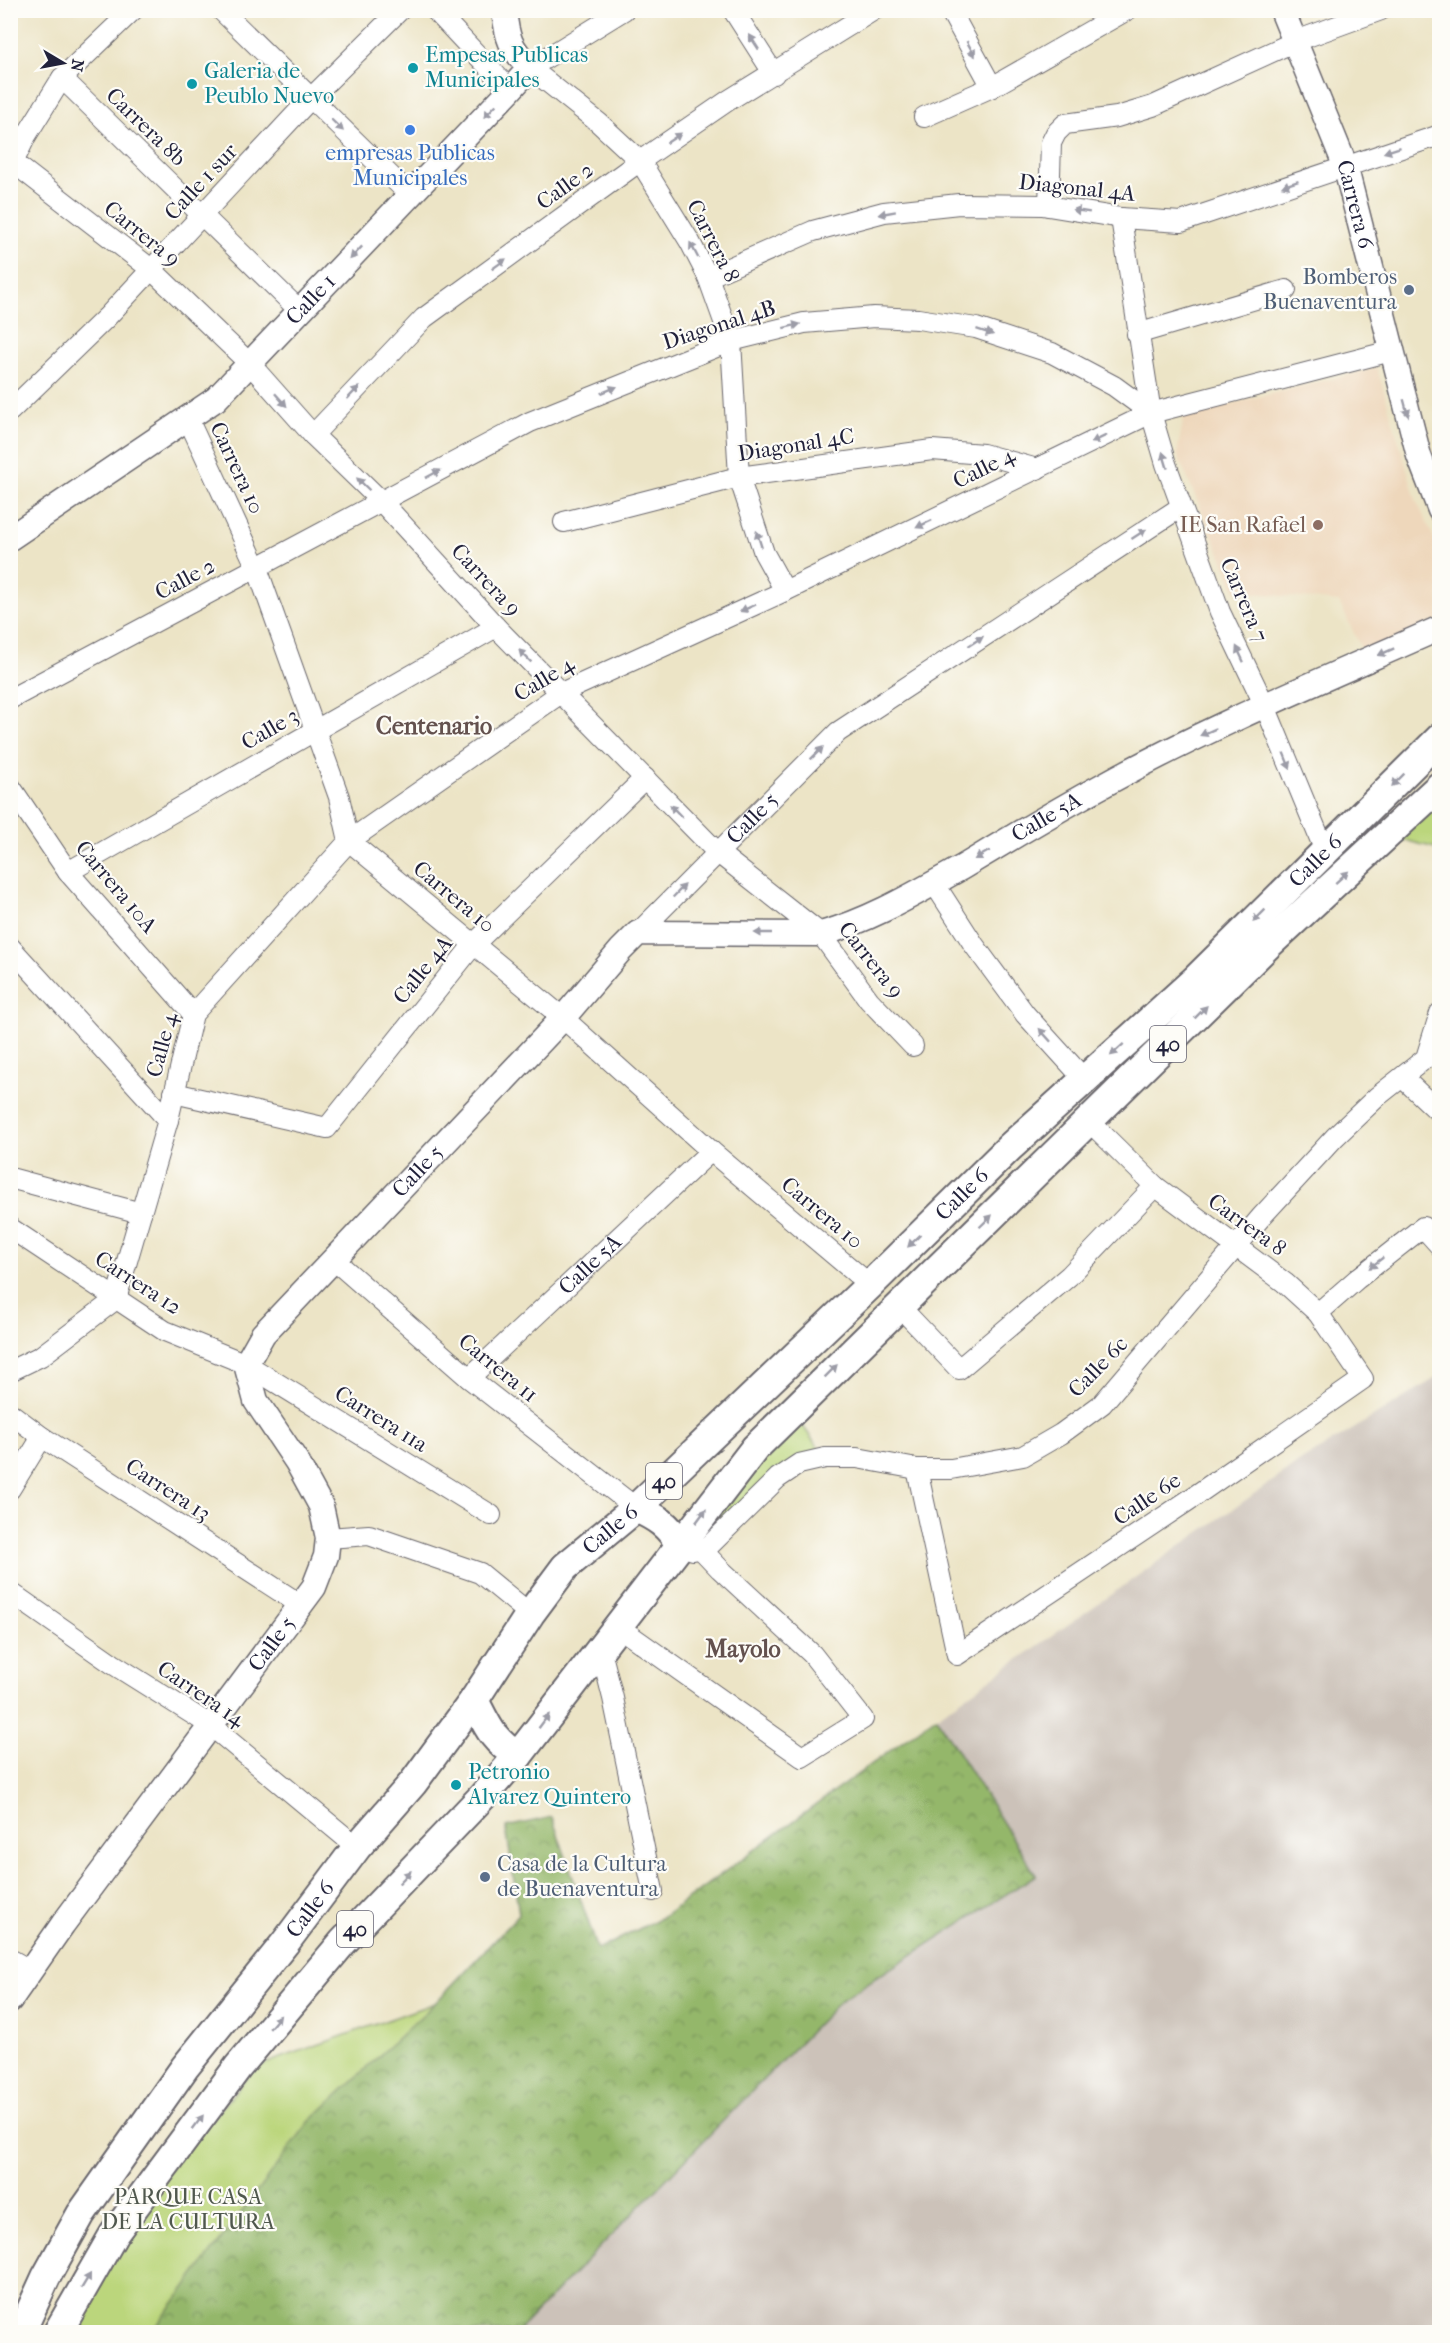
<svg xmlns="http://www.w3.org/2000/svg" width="1450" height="2343" font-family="'IM FELL French Canon',serif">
	<defs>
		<pattern id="forest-crowns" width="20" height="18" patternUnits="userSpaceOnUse" patternTransform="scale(1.5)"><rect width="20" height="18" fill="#94b76b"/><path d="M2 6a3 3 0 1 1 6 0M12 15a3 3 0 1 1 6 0" fill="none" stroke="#789459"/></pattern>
	</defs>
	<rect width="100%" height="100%" fill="#fdfcf7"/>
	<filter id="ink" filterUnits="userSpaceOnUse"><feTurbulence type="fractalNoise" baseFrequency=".0167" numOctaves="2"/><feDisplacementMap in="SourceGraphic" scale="12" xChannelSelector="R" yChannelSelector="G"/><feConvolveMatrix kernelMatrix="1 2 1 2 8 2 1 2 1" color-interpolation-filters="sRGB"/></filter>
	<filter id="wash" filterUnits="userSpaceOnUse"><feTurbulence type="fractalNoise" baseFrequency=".008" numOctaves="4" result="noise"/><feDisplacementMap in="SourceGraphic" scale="24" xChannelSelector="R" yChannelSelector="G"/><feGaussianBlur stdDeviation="1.35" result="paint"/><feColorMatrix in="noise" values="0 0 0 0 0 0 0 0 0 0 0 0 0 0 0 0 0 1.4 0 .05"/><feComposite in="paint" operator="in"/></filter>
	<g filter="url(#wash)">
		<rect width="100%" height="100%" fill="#ece4c6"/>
		<path fill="#eed7bb" d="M1377,368L1416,500L1439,549V619L1364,654L1339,602L1236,591L1177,454L1184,415Z"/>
		<path fill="#ccc2b9" d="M1439,1376V2332H58L256,2067L435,2003L519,1914L506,1827L552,1817L598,1950L664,1916L929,1722L1300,1462Z"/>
		<path fill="url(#forest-crowns)" stroke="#5b6c53" stroke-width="1.5" d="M936,1717L1036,1875L841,2000L517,2332H152L309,2122L435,2003L519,1914L506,1827L552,1817L598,1950L664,1916Z"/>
		<path fill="#bbd67b" stroke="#6e7c5b" stroke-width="1.5" d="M1439,786V849L1408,841L1383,839Z
			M804,1412L803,1426L825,1458L799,1464L693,1550L755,1448Z
			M435,2003L309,2122L152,2332H61L114,2234L256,2067Z"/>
	</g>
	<g filter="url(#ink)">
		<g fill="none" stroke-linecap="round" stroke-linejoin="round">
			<defs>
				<g id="minor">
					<path d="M221,10L410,195"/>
					<path d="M435,10L510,90"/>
					<path d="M624,10L530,68L599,123L640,161L690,242L708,277L731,341L739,477L764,553L785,591"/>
					<path d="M733,10L774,74"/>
					<path d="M950,10L992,87"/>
					<path d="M62,78L300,311"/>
					<path d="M924,117L992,87L1127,10"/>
					<path d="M10,160L151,269L250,364L313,435L382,502L496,627L717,852L821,934L869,1000L913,1046"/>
					<path d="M10,169L26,136L62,78L133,10"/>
					<path d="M1049,206L1051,143L1056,133L1065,124L1117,117L1153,106L1296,41L1381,10"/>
					<path d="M1121,218L1151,413L1166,464L1220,612L1265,706L1325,851"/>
					<path d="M708,277L813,231L884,212L959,204L1042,205L1121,218L1181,222L1440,135"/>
					<path d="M1137,334L1286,290"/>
					<path d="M10,411L107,317L310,99L400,10"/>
					<path d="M188,419L257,568L339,797L349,841L563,1018L711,1151L870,1285"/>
					<path d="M313,435L424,318L640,161L729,100L874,10"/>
					<path d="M564,522L739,477L932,450L983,454L1037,469"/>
					<path d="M10,699L530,422L731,341L804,323L874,317L918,319L976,328L1052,353L1114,386L1151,413"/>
					<path d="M10,786L68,872L193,1014"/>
					<path d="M68,872L496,627"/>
					<path d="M934,883L974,945L1025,1014L1084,1079"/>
					<path id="s1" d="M638,933L838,732L1181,507"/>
					<path d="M10,947L168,1120"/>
					<path d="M1403,1078L1440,1113"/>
					<path d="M174,1093L327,1128L474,944L645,778"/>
					<path d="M10,1178L141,1213"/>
					<path d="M10,1228L165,1331L246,1364L491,1515"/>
					<path d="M334,1260L469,1378L636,1508"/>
					<path d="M898,1305L959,1369L1069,1276L1155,1186"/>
					<path d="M1318,1313L1357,1279L1423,1227L1440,1246"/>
					<path d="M10,1371L41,1356L116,1299L168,1120L193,1014L349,841L561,693L785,591L1151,413L1391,351"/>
					<path id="s2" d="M469,1378L711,1151"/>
					<path d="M10,1413L42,1437L301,1605"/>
					<path d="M917,1469L957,1655L1189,1500L1363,1379L1318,1313L1285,1283L1155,1186L1090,1122"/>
					<path d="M10,1489L42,1437"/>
					<path d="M328,1538L369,1535L480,1573L530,1614"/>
					<path d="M680,1545L693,1550L708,1547L778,1478L799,1464L825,1458H857L917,1469H951L1023,1456L1061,1434L1102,1404L1262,1216L1335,1137L1378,1096L1426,1058L1440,1013"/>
					<path d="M10,1592L113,1664L210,1725L357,1847"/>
					<path d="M617,1626L802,1757L863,1719L812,1654L720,1569L701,1549"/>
					<path d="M600,1647L613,1698L653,1891"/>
					<path d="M10,1959L31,1971"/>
				</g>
				<g id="major">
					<path id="s3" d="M1282,10L1345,165L1419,456L1440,510"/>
					<path id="s4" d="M10,538L216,399L510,90L530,68C510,47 507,39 504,10"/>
					<path id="s5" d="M10,2000L63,1924L314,1587L326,1556L328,1538L321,1506L297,1462L256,1401L246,1364L263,1334L563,1018L621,950L638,933L821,934C871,920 916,893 961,868C1006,841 1052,813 1098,788C1208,727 1325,679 1440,628"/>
				</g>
				<g id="highway">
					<path d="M636,1508C656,1517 669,1525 680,1545"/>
					<path d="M474,1700C488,1727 492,1740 518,1756"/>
					<path id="s6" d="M21,2332L46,2277L81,2214L185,2067L285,1943L357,1847L413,1783L474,1700L530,1614L565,1567L636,1508L870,1285L1010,1147L1195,980L1440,738"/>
					<path d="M58,2332L114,2234L238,2067L343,1942L481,1798L518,1756L755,1448L1267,946L1440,786"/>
				</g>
			</defs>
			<use href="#minor" stroke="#69666c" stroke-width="22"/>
			<use href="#major" stroke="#69666c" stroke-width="27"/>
			<use href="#highway" stroke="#69666c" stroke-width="32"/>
			<use href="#minor" stroke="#fff" stroke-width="20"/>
			<use href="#major" stroke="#fff" stroke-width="24"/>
			<use href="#highway" stroke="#fff" stroke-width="28"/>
		</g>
		<defs><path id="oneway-solid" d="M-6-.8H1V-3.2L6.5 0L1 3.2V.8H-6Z" transform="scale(1.5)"/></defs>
		<g fill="#9c9ca7">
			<use href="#oneway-solid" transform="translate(754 42) rotate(-123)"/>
			<use href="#oneway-solid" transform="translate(971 49) rotate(61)"/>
			<use href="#oneway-solid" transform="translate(490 111) rotate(134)"/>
			<use href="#oneway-solid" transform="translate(337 125) rotate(44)"/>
			<use href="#oneway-solid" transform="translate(674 138) rotate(-34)"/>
			<use href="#oneway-solid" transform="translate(1392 150) rotate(162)"/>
			<use href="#oneway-solid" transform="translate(1290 184) rotate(161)"/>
			<use href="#oneway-solid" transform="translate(1081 211) rotate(-171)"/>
			<use href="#oneway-solid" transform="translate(887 213) rotate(170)"/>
			<use href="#oneway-solid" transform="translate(694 250) rotate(-118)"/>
			<use href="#oneway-solid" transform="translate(356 253) rotate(133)"/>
			<use href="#oneway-solid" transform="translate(499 264) rotate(-36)"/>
			<use href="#oneway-solid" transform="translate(792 326) rotate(-14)"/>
			<use href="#oneway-solid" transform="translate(985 332) rotate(18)"/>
			<use href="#oneway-solid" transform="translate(609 390) rotate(-22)"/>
			<use href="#oneway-solid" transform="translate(353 393) rotate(-46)"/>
			<use href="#oneway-solid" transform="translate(281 400) rotate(48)"/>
			<use href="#oneway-solid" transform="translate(1406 408) rotate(75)"/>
			<use href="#oneway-solid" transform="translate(1099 439) rotate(154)"/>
			<use href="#oneway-solid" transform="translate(1165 460) rotate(-107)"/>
			<use href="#oneway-solid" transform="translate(433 474) rotate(-28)"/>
			<use href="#oneway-solid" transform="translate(363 484) rotate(-136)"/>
			<use href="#oneway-solid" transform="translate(924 524) rotate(154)"/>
			<use href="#oneway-solid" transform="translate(1139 534) rotate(-33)"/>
			<use href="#oneway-solid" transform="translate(759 539) rotate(-108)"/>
			<use href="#oneway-solid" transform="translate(748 608) rotate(156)"/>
			<use href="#oneway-solid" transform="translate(976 641) rotate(-33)"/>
			<use href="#oneway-solid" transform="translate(1386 652) rotate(156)"/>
			<use href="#oneway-solid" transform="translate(1240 654) rotate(-115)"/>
			<use href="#oneway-solid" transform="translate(525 656) rotate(-135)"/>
			<use href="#oneway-solid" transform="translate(1208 732) rotate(156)"/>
			<use href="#oneway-solid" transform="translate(817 753) rotate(-45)"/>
			<use href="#oneway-solid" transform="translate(1287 761) rotate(68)"/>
			<use href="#oneway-solid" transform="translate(1398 780) rotate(135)"/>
			<use href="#oneway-solid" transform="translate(676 811) rotate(-134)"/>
			<use href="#oneway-solid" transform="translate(982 855) rotate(150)"/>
			<use href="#oneway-solid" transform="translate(1342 877) rotate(-42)"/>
			<use href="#oneway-solid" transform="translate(679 891) rotate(-46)"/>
			<use href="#oneway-solid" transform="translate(1259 916) rotate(135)"/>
			<use href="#oneway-solid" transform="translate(763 933) rotate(-180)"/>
			<use href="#oneway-solid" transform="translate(1201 1012) rotate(-45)"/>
			<use href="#oneway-solid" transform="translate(1045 1035) rotate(-132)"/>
			<use href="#oneway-solid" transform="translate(1117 1050) rotate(138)"/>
			<use href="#oneway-solid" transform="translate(986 1221) rotate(-44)"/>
			<use href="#oneway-solid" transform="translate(914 1241) rotate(136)"/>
			<use href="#oneway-solid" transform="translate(1376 1263) rotate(142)"/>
			<use href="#oneway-solid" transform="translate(831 1371) rotate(-45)"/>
			<use href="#oneway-solid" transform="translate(701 1516) rotate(-53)"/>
			<use href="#oneway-solid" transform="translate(544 1721) rotate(-53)"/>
			<use href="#oneway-solid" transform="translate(405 1877) rotate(-46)"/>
			<use href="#oneway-solid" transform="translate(275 2022) rotate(-50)"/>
			<use href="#oneway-solid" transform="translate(198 2122) rotate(-53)"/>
			<use href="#oneway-solid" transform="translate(86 2281) rotate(-59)"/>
		</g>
	</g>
	<g fill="#0f9aa8" stroke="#fdfcf7" stroke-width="2">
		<circle cx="413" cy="68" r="6"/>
		<circle cx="192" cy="84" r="6"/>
		<circle cx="456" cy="1785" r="6"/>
	</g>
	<circle fill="#3f7fe0" stroke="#fdfcf7" stroke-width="2" cx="410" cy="130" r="6"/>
	<g fill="#5c6f8a" stroke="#fdfcf7" stroke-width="2">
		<circle cx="1409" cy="290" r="6"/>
		<circle cx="485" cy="1877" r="6"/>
	</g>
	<circle fill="#8d6e63" stroke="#fdfcf7" stroke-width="2" cx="1318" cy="525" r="6"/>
	<g text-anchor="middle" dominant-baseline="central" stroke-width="4.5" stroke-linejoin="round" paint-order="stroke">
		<g fill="#fdfcf7" stroke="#646373" stroke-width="1.5">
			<rect x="1150" y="1026" width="36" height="36" rx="4.5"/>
			<rect x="646" y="1463" width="36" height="36" rx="4.5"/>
			<rect x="337" y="1911" width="36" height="36" rx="4.5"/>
		</g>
		<g font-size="21" font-weight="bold" fill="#22223b">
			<text x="1168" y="1044">40</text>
			<text x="664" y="1481">40</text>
			<text x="355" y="1929">40</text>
		</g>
		<g font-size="22" fill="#0d838f" stroke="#fdfcf7" text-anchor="start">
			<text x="425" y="55">Empesas Publicas<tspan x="425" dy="25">Municipales</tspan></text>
			<text x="204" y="71">Galeria de<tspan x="204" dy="25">Peublo Nuevo</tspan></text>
			<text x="468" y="1772">Petronio<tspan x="468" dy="25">Alvarez Quintero</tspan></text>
		</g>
		<g font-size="22" fill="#22223b" stroke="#fdfcf7">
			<text transform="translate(146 127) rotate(44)">Carrera 8b</text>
			<text transform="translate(201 182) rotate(-47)">Calle 1 sur</text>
			<text transform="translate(565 186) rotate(-36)">Calle 2</text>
			<text transform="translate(1077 188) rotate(6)">Diagonal 4A</text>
			<text stroke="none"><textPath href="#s3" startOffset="208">Carrera 6</textPath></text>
			<text transform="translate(142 234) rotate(39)">Carrera 9</text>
			<text transform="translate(713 241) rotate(63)">Carrera 8</text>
			<text stroke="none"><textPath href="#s4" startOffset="386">Calle 1</textPath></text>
			<text transform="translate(719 325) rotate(-18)">Diagonal 4B</text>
			<text transform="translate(796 445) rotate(-9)">Diagonal 4C</text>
			<text transform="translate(237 468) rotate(65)">Carrera 10</text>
			<text transform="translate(984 468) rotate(-26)">Calle 4</text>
			<text transform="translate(185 579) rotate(-28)">Calle 2</text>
			<text transform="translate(486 580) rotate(47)">Carrera 9</text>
			<text transform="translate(1244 600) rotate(67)">Carrera 7</text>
			<text transform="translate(544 679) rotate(-31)">Calle 4</text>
			<text transform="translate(270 729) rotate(-30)">Calle 3</text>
			<text stroke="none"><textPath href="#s1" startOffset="162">Calle 5</textPath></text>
			<text stroke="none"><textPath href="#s5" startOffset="1780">Calle 5A</textPath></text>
			<text stroke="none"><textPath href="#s6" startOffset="1972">Calle 6</textPath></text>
			<text transform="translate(116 887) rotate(50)">Carrera 10A</text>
			<text transform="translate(454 897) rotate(40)">Carrera 10</text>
			<text transform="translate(871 960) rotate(52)">Carrera 9</text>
			<text transform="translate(423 970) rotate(-51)">Calle 4A</text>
			<text transform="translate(162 1045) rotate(-75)">Calle 4</text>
			<text stroke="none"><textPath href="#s5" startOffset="1018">Calle 5</textPath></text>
			<text stroke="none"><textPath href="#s6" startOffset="1486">Calle 6</textPath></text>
			<text transform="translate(822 1213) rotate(40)">Carrera 10</text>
			<text transform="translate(1247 1225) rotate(36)">Carrera 8</text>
			<text stroke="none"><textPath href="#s2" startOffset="166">Calle 5A</textPath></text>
			<text transform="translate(138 1283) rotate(33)">Carrera 12</text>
			<text transform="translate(1098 1367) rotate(-46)">Calle 6c</text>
			<text transform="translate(498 1368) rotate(39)">Carrera 11</text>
			<text transform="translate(381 1419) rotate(32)">Carrera 11a</text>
			<text transform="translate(168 1490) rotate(33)">Carrera 13</text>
			<text transform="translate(1147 1499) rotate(-34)">Calle 6e</text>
			<text stroke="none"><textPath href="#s6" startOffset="1000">Calle 6</textPath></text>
			<text stroke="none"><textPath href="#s5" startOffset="442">Calle 5</textPath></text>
			<text transform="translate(201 1694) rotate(34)">Carrera 14</text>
			<text stroke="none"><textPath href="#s6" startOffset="514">Calle 6</textPath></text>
		</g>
		<g font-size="22" fill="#366cbe" stroke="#fdfcf7">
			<text x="410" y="153">empresas Publicas<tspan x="410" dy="25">Municipales</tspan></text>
		</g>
		<g font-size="22" fill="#4e5e75" stroke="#fdfcf7" text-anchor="end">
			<text x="1397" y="277">Bomberos<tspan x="1397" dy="25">Buenaventura</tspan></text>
			<text x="497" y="1864" text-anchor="start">Casa de la Cultura<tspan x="497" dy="25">de Buenaventura</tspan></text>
		</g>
		<g font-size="22" fill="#785e54" stroke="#fdfcf7" text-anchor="end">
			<text x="1306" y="525">IE San Rafael</text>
		</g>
		<g font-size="22" fill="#50584e" stroke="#fdfcf7">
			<text x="188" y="2197">PARQUE CASA<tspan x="188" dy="25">DE LA CULTURA</tspan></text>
		</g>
		<g font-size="24" font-weight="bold" fill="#63514e" stroke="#fdfcf7">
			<text x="434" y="726">Centenario</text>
			<text x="743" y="1649">Mayolo</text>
		</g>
	</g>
	<rect width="1450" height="2343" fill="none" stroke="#fdfcf7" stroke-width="36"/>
	<g transform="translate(63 63) rotate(100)" stroke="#fdfcf7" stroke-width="4.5" paint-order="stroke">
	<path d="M0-4.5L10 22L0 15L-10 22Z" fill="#22223b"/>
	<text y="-9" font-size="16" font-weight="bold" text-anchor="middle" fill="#22223b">N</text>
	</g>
</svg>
